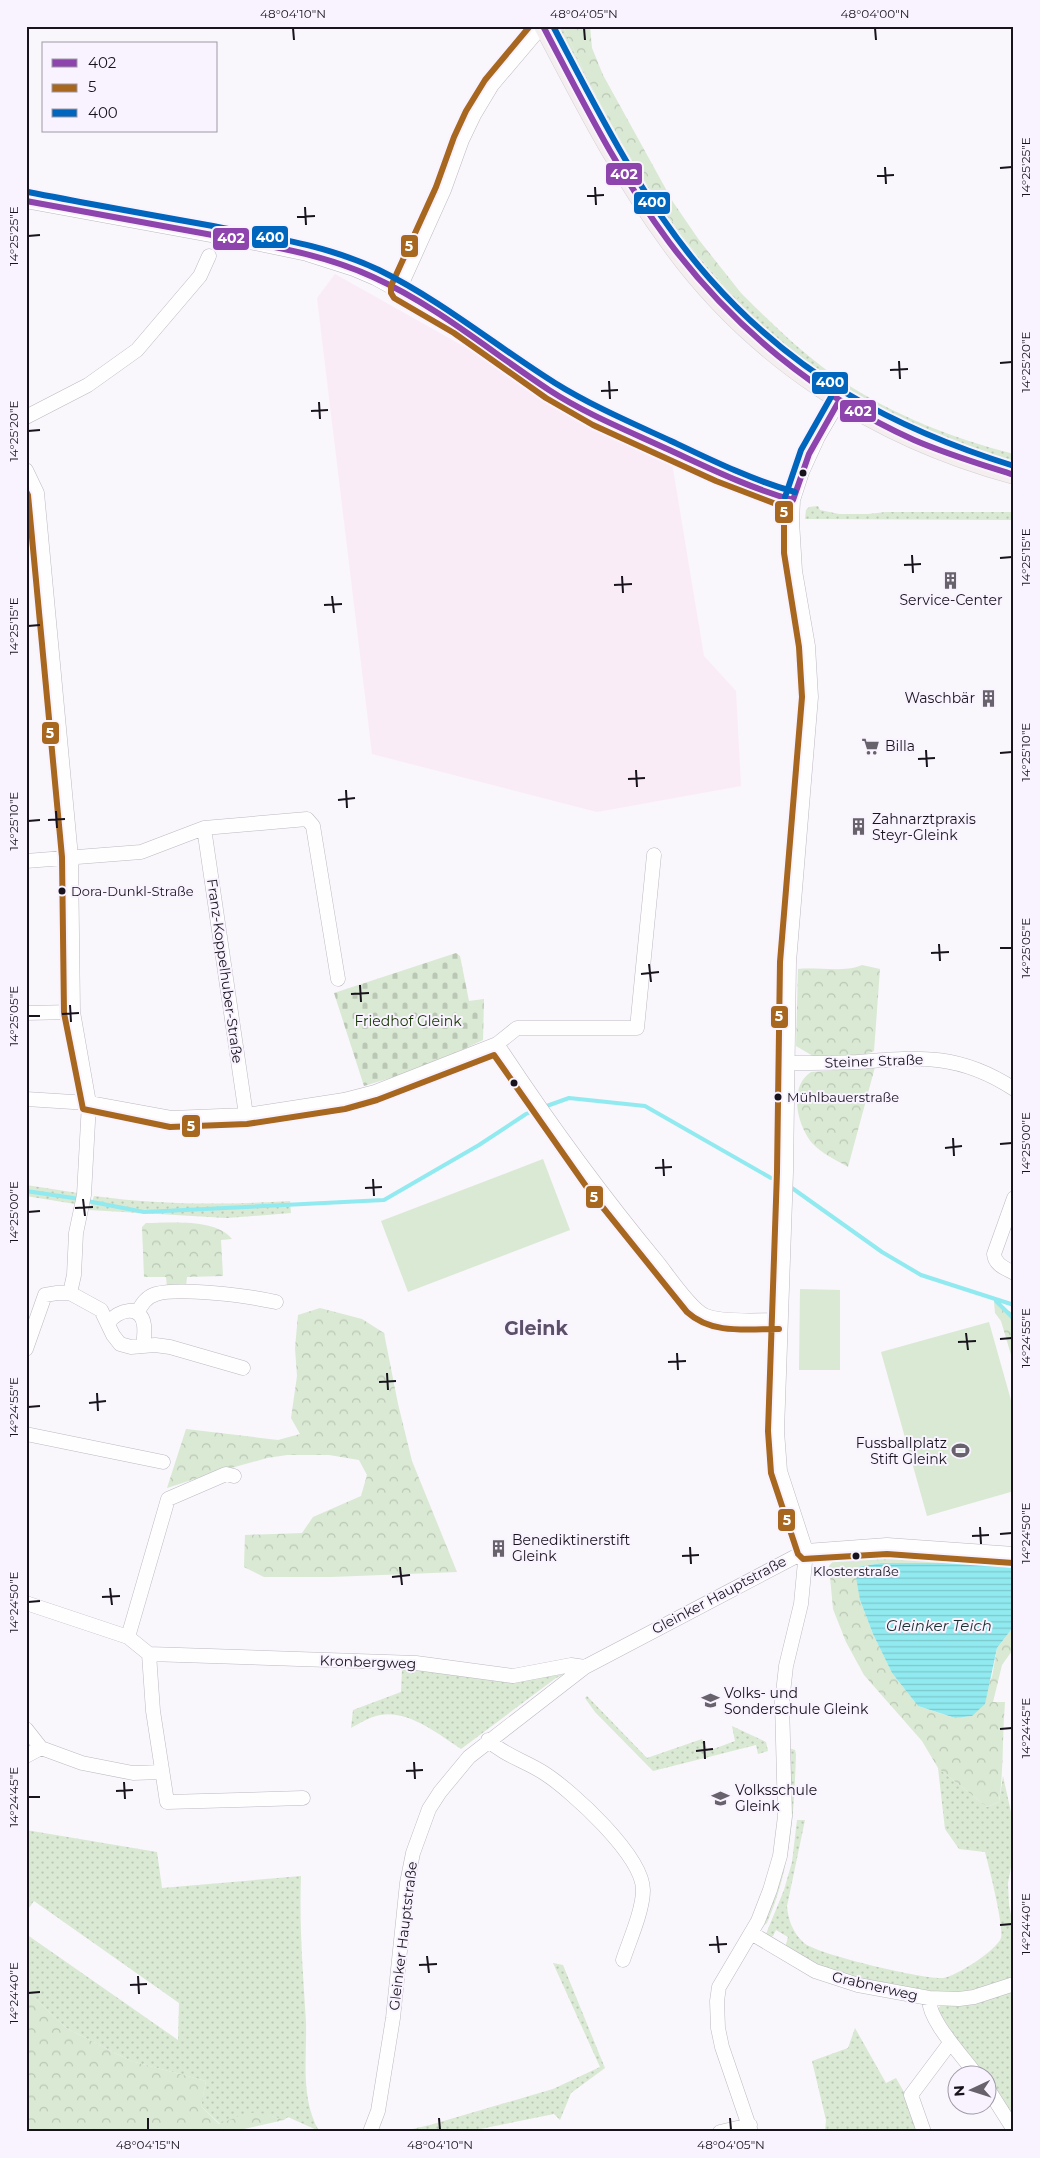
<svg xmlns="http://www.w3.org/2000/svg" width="1040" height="2158" font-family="Montserrat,sans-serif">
	<defs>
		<pattern id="grass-dots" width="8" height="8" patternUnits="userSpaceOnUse" patternTransform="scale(1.25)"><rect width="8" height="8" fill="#d9e9d3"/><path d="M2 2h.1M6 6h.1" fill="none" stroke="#bac7b5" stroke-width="1.8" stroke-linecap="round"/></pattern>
		<pattern id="forest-crowns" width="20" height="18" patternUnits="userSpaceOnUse" patternTransform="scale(1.25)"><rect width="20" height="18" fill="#d9e9d3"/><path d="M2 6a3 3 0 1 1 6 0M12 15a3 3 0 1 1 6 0" fill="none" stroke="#bac7b5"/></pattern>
		<pattern id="cemetery-stones" width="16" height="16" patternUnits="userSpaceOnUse" patternTransform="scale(1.25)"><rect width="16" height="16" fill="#d9e9d3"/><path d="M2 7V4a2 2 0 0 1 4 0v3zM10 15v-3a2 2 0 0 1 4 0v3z" fill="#bac7b5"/></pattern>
		<pattern id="water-rules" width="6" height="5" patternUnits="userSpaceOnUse" patternTransform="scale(1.25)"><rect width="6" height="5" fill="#91eaef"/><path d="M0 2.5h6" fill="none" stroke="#7cc8cc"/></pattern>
	</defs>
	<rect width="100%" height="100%" fill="#f9f6fc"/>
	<path fill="#faecf6" d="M335,274L672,463L704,656L736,691L741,786L597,812L372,754L317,298Z"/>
	<path fill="url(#grass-dots)" d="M556,26H563C597,103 638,177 689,244C704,263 720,281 736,299L741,293C773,325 805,356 842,381C893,415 954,439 1014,454V463C869,422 748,343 662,219C620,159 588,93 554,29Z
		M818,506L820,510L839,514H868L886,512H1014V520L805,519L806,510L809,507Z
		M26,1185L78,1193L75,1204L26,1196Z
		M94,1196C159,1205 225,1205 290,1201L291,1213L227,1218L89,1210Z
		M402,1668L569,1672L556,1678L461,1749C438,1734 409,1710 380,1715C369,1717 360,1723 351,1728L353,1710L401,1692Z
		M587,1696L647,1758L702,1739L708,1751L735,1741L732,1726L766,1742L768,1751L758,1754L756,1745L653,1771L595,1712L585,1698Z
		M789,1748L795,1750L796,1754C794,1813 791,1868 767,1923L763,1926L778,1882Z
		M938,1768L987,1807L999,1802L1003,1776L1014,1826L1013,1856L1008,1883L1009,1905L1014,1930V1979L967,1992L940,1994L856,1979L814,1964L785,1948L788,1937L776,1930L773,1936L769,1937L766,1934L784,1890L792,1862L797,1820H805L787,1906C788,1920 793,1933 804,1943C816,1954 925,1980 943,1978C955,1977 997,1950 1001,1938C1004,1926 989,1867 985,1852L959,1849L945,1829Z
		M26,1830L157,1852L162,1888L301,1876C299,1924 303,1973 306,2022C307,2058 300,2098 319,2131L288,2117L284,2120C251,2109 252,2112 220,2124L201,2106L206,2081L131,2061L66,2028L26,1990V1934L178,2040L179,2003L34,1901L26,1912Z
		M553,1963L563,1965L605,2068L571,2093L560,2120L554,2114L465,2132H399L430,2125L553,2089L600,2067Z
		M1014,1988V2121L988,2084V2076L981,2075L937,2010L941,2005Z
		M855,2028L886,2083L896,2078L904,2092L919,2132H825L826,2120L812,2061L848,2048Z"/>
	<path fill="url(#forest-crowns)" d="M563,26H590L592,48L603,75L673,202L699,240L741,293L736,300C721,281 704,263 689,244C638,177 597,103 563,26Z
		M862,965L880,969L874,1051L861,1056H813L796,1046L798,969C819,967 843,973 862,965Z
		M875,1067L848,1167C836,1160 821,1153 812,1143C797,1125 788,1087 811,1072Z
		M146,1223C170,1223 216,1218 232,1239L221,1240L223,1276L187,1277L186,1286L167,1287L166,1277H144L142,1227Z
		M994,1302L1014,1314V1365L1001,1321L995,1313Z
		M320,1308L362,1319L384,1333L398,1404L412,1461L457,1572L331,1577H264L244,1567L245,1535L302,1533L313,1517L361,1496L367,1475L359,1460L329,1455H287L267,1458L210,1474L167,1488L186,1429L278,1440L300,1434L291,1418L297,1376L295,1348L298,1315Z
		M913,1556L979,1558L978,1563H881L858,1567L860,1600L873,1634L892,1673L918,1706L954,1718L972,1716L992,1677L997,1648L1014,1626V1648L1002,1665L993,1702H1005C1002,1736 1004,1769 999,1802L987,1807L938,1768L922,1741L864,1675L846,1642L833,1609L829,1566L834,1560Z
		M26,1990L66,2028L131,2061L206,2081L201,2106L219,2124C252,2112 250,2108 284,2120L231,2132H26Z"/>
	<path fill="url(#cemetery-stones)" d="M456,953L460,956L469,1001L484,999L483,1040L426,1067L364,1086L334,993Z"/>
	<path fill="#d9e9d3" d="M543,1159L570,1230L408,1292L381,1221Z
		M800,1289L840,1290V1370H799Z
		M989,1322L1014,1411V1491L927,1516L881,1352Z"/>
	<path fill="url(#water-rules)" d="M881,1563H978L1014,1568V1626L997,1648L985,1704L972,1716L955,1718L918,1706L892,1673L873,1634L860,1600L856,1577L858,1567Z"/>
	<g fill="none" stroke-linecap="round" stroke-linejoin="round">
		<path stroke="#91eaef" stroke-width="4" d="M544,1107L569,1098L645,1106L771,1178
			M792,1188L882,1252L921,1275L1014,1305
			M26,1191L80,1199
			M87,1201L144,1212L384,1200L479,1145L526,1114L538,1109
			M996,1301L1014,1319"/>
		<defs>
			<path id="minor" d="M26,201L255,243L307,254L354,269L375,278L430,308L551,391L597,417L719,473L774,495L793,500
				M399,290L444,190L462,140L474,115L492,85L542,26
				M26,417L88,385L137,350L200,276L209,256
				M26,470L37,493L71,857L73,1012L89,1103L84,1195L76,1233L74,1275L70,1293H57L45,1295L26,1349
				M204,828L246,1115
				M26,861L141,852L204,828L307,819L313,826L338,979
				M26,1013L73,1012
				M497,1044L517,1028H637L654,855
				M788,1063C811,1063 834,1063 857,1062C919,1057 959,1053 1014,1089
				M26,1099L89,1103L171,1118L246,1115L344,1100L375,1092L497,1044C547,1120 601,1194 659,1264C669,1277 690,1308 704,1315C719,1323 761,1320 779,1320
				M1014,1198L994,1254C995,1265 1005,1268 1014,1273
				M70,1293L101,1310L113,1335L120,1344L131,1347L155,1345L170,1347L243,1368
				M137,1313C142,1304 146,1297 156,1294C180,1287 250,1296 276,1302
				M108,1323C118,1310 141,1303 144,1325C145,1332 144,1339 143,1346
				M26,1434L163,1462
				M26,1603L128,1637L149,1654L416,1663L513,1676L571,1665L585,1667
				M128,1637L168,1499L226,1474L234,1476
				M149,1654L153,1711L167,1802L303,1798
				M26,1729L41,1748L82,1763L133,1773L161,1772
				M488,1740C505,1756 526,1761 544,1773C572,1791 643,1856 643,1890C643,1910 630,1939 623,1960
				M26,1756L41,1748
				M751,1933L815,1971L858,1985L929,1998L959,1999L974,1997L1014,1984
				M929,1998C928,2021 964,2057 977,2076
				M988,2089L1014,2130
				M370,2132L378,2111L393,2018L407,1883L413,1853L429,1809L440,1792L469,1757L585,1667L806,1551L887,1545L1014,1554
				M720,2132L750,2125
				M751,2132L722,2047L718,2028L717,2001L719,1987L758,1921L770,1890L780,1856L785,1816L782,1702L786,1666L801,1604L806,1551L780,1471L777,1431L786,1172L789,962L811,697L808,646L795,571L792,521L793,500L802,472L818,437L839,401
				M924,2132L911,2095L950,2043"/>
			<path id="major" d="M543,26C582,100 620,175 669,242C753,359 876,438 1014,475"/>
		</defs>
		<use href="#minor" stroke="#bdb9c1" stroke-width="15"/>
		<use href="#major" stroke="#d3d1d6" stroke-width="19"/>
		<use href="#minor" stroke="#fefeff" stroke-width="14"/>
		<use href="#major" stroke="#f5eeef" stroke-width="18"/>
		<defs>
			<path id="bus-1" d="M543,26C582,100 619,175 669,242C733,327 816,396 914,440C946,454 980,464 1014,475
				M26,201C87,212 147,223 207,234C263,245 321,253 373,277C437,306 491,352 549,390C586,414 626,430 665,448C707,467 749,488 793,500
				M793,500L809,454L839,401"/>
			<path id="bus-2" d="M530,26L485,80L466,111L454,137L436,187L391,286V293L394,298L454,333L546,398L593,425L716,481L784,507V553L799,647L802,697L780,962L777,1172L768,1431L771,1473L798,1554L803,1559L887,1554L1013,1563
				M26,491L28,495L62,857L64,1013L83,1109L170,1127L247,1124L345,1109L377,1100L494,1055L588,1189L687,1312C712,1335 748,1329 779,1329"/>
			<path id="bus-3" d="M553,26C599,113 644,205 710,279C795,375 892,428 1014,466
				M28,192C89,204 151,215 213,226C269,237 327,245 379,270C442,301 496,346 555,383C592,406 632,423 671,441C711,460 752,480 795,492
				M785,497L801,450L831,397"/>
		</defs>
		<use href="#bus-1" stroke="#f9f3ff" stroke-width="10"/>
		<use href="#bus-2" stroke="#f9f3ff" stroke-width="10"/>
		<use href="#bus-3" stroke="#f9f3ff" stroke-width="10"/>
		<use href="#bus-1" stroke="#8e44ad" stroke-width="6"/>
		<use href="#bus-2" stroke="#a7671f" stroke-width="6"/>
		<use href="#bus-3" stroke="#0065bd" stroke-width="6"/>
	</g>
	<path fill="none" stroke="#18131d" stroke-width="2" d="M293,28L294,40M584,28L585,40M875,28L876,40M885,167L886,184M1000,168L1012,167M877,176L894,175M595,187L596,205M587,196L604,195M305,207L306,225M297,217L315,216M28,236L40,235M899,361L900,379M1000,363L1012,362M890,370L908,369M609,381L610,399M601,391L618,390M319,402L320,419M311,411L328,410M28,431L40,430M912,555L913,573M1000,558L1012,557M904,565L921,564M622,576L623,593M614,585L632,584M332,596L334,613M324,605L342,604M28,626L40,625M926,750L927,767M1000,753L1012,752M918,759L935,758M636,770L637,787M628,779L645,778M346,790L347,808M338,800L355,798M56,811L57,828M48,820L65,819M28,821L40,820M939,944L940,961M1000,948H1012M931,953L949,952M649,964L651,982M641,974L659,972M360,985L361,1002M351,994L369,993M70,1005L71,1022M62,1014L79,1013M28,1016H40M953,1138L954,1156M1000,1144L1012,1143M945,1148L962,1146M663,1159L664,1176M655,1168L672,1167M373,1179L374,1196M365,1188L382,1187M83,1199L85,1216M75,1208L93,1207M28,1212L40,1211M966,1333L968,1350M1000,1339L1012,1338M958,1342L976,1341M677,1353L678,1370M668,1362L686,1361M387,1373L388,1390M379,1382L396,1381M97,1393L98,1411M89,1403L106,1401M28,1407L40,1406M980,1527L981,1544M1000,1534L1012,1533M972,1536L989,1535M690,1547L691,1564M682,1556L699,1555M400,1567L402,1585M392,1577L410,1575M110,1588L112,1605M102,1597L120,1596M28,1602L40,1601M1000,1729L1012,1728M704,1741L705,1759M696,1751L713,1749M414,1762L415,1779M406,1771L423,1770M124,1782L125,1799M116,1791L133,1790M28,1797H40M1000,1925L1012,1924M717,1936L719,1953M709,1945L727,1944M427,1956L429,1973M419,1965L437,1964M138,1976L139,1994M130,1985L147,1984M28,1993L40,1992M148,2118V2130M439,2118L440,2130M730,2118L731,2130"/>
	<defs>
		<symbol id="building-bare" viewBox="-9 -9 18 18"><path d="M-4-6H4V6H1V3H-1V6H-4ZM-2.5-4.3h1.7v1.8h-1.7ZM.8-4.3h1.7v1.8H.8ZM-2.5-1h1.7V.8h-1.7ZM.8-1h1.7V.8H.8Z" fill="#67626b" stroke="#f9f3ff" stroke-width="2.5" paint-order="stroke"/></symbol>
		<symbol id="supermarket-bare" viewBox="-9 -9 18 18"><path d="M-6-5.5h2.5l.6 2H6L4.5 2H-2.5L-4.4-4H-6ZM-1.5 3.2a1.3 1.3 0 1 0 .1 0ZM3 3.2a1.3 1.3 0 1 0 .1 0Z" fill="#67626b" stroke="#f9f3ff" stroke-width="2.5" paint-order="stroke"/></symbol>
		<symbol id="stadium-bare" viewBox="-9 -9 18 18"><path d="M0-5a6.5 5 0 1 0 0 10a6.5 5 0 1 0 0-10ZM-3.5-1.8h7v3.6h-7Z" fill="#67626b" stroke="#f9f3ff" stroke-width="2.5" paint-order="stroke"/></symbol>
		<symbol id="school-bare" viewBox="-9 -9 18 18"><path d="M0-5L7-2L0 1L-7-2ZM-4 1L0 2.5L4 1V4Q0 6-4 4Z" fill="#67626b" stroke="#f9f3ff" stroke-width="2.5" paint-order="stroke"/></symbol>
	</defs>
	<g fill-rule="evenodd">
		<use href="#building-bare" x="938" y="568" width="25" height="25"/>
		<use href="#building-bare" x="976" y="686" width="25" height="25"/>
		<use href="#supermarket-bare" x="858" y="734" width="25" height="25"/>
		<use href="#building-bare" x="846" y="814" width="25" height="25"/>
		<use href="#stadium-bare" x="948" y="1438" width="25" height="25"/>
		<use href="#building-bare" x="486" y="1536" width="25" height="25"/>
		<use href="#school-bare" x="698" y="1688" width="25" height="25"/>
		<use href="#school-bare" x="708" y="1786" width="25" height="25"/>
	</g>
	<g fill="#18131d" stroke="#f9f3ff" stroke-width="2">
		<circle cx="803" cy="473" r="4.5"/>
		<circle cx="62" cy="891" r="4.5"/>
		<circle cx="514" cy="1083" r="4.5"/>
		<circle cx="778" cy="1097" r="4.5"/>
		<circle cx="856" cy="1556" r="4.5"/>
	</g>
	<g text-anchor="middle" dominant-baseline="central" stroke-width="4" stroke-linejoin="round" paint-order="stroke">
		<g font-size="13" fill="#18131d" stroke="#f9f3ff" text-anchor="start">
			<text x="71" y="891">Dora-Dunkl-Straße</text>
			<text x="787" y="1097">Mühlbauerstraße</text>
			<text x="856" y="1571" text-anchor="middle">Klosterstraße</text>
		</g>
		<g font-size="14" fill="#18131d" stroke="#f9f3ff" text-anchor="start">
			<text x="951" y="600" text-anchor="middle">Service-Center</text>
			<text x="975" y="698" text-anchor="end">Waschbär</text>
			<text x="885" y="746">Billa</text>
			<text x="872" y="819">Zahnarztpraxis<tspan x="872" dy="16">Steyr-Gleink</tspan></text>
			<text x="947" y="1443" text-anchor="end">Fussballplatz<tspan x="947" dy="16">Stift Gleink</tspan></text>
			<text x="512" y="1540">Benediktinerstift<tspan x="512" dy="16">Gleink</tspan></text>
			<text x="724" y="1693">Volks- und<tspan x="724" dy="16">Sonderschule Gleink</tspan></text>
			<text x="735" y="1790">Volksschule<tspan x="735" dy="16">Gleink</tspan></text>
		</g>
		<g font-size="14" fill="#18131d" stroke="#f9f3ff">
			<text transform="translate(225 971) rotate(82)">Franz-Koppelhuber-Straße</text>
			<text transform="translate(874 1061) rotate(-2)">Steiner Straße</text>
			<text transform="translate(719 1595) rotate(-28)">Gleinker Hauptstraße</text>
			<text transform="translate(368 1662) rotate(2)">Kronbergweg</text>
			<text transform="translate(403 1936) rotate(-83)">Gleinker Hauptstraße</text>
			<text transform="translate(875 1986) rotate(13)">Grabnerweg</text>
		</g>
		<g font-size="14" fill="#143502" stroke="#f9f3ff">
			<text x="408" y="1021">Friedhof Gleink</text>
		</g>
		<g font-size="15" font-style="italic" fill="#1a3132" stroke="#f9f3ff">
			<text x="939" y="1625">Gleinker Teich</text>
		</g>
		<g font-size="19" font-weight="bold" fill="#5c5068" stroke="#f9f3ff">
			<text x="536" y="1328">Gleink</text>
		</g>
	</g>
	<g stroke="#f9f3ff" stroke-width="2">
		<rect x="605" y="162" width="38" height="24" rx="5" fill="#8e44ad"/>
		<rect x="633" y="191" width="38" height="24" rx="5" fill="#0065bd"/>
		<rect x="251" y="225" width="38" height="24" rx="5" fill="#0065bd"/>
		<rect x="212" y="227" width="38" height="24" rx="5" fill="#8e44ad"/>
		<rect x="400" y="234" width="19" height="24" rx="5" fill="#a7671f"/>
		<rect x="811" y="371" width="38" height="24" rx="5" fill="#0065bd"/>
		<rect x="839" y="399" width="38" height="24" rx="5" fill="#8e44ad"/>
		<rect x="774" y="500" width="20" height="24" rx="5" fill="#a7671f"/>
		<rect x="41" y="721" width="19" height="24" rx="5" fill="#a7671f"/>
		<rect x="770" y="1005" width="19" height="24" rx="5" fill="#a7671f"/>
		<rect x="181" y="1114" width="20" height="24" rx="5" fill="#a7671f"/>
		<rect x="585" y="1185" width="19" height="24" rx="5" fill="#a7671f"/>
		<rect x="777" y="1508" width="19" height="24" rx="5" fill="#a7671f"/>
	</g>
	<g font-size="14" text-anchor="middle" font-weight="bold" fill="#fff">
		<text x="624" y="179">402</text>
		<text x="652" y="207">400</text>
		<text x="270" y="242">400</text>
		<text x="231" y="243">402</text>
		<text x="409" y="251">5</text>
		<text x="830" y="387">400</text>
		<text x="858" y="416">402</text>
		<text x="784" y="517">5</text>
		<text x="50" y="738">5</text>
		<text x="779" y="1021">5</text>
		<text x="191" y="1131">5</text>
		<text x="594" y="1202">5</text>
		<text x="787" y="1525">5</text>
	</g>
	<rect width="1040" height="2158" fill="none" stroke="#f9f3ff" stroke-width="55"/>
	<rect x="42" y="42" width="175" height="90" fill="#f9f3ff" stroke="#9f99a5"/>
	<rect x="52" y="59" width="25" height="8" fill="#8e44ad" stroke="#9f99a5"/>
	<text x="88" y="68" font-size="15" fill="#18131d">402</text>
	<rect x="52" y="84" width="25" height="8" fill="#a7671f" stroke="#9f99a5"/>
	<text x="88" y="92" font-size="15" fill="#18131d">5</text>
	<rect x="52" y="109" width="25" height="8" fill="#0065bd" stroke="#9f99a5"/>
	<text x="88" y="118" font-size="15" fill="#18131d">400</text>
	<g transform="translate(972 2090) rotate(266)"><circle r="24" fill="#f9f3ff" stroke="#9f99a5"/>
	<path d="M0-4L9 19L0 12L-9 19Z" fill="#67626b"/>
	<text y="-8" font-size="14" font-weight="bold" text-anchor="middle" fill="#18131d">N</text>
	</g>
	<rect x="28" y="28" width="984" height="2102" fill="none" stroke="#18131d" stroke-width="2"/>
	<g font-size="12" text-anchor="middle" fill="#18131d">
		<text x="293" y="18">48°04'10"N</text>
		<text x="584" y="18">48°04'05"N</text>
		<text x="875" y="18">48°04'00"N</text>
		<text transform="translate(1026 167) rotate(-90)" y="4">14°25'25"E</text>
		<text transform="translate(14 236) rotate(-90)" y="4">14°25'25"E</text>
		<text transform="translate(1026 362) rotate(-90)" y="4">14°25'20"E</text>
		<text transform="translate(14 431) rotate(-90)" y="4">14°25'20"E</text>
		<text transform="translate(1026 557) rotate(-90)" y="4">14°25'15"E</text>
		<text transform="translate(14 626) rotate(-90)" y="4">14°25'15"E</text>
		<text transform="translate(1026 752) rotate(-90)" y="4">14°25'10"E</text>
		<text transform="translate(14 821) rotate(-90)" y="4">14°25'10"E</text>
		<text transform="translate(1026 948) rotate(-90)" y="4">14°25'05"E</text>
		<text transform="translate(14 1016) rotate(-90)" y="4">14°25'05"E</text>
		<text transform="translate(1026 1143) rotate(-90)" y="4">14°25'00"E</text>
		<text transform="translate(14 1212) rotate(-90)" y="4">14°25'00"E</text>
		<text transform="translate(1026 1338) rotate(-90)" y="4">14°24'55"E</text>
		<text transform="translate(14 1407) rotate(-90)" y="4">14°24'55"E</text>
		<text transform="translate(1026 1533) rotate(-90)" y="4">14°24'50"E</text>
		<text transform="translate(14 1602) rotate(-90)" y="4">14°24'50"E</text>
		<text transform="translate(1026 1728) rotate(-90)" y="4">14°24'45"E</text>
		<text transform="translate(14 1797) rotate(-90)" y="4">14°24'45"E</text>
		<text transform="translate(1026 1924) rotate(-90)" y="4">14°24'40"E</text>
		<text transform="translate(14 1993) rotate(-90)" y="4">14°24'40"E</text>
		<text x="148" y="2149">48°04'15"N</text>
		<text x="440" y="2149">48°04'10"N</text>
		<text x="731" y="2149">48°04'05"N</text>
	</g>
</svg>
